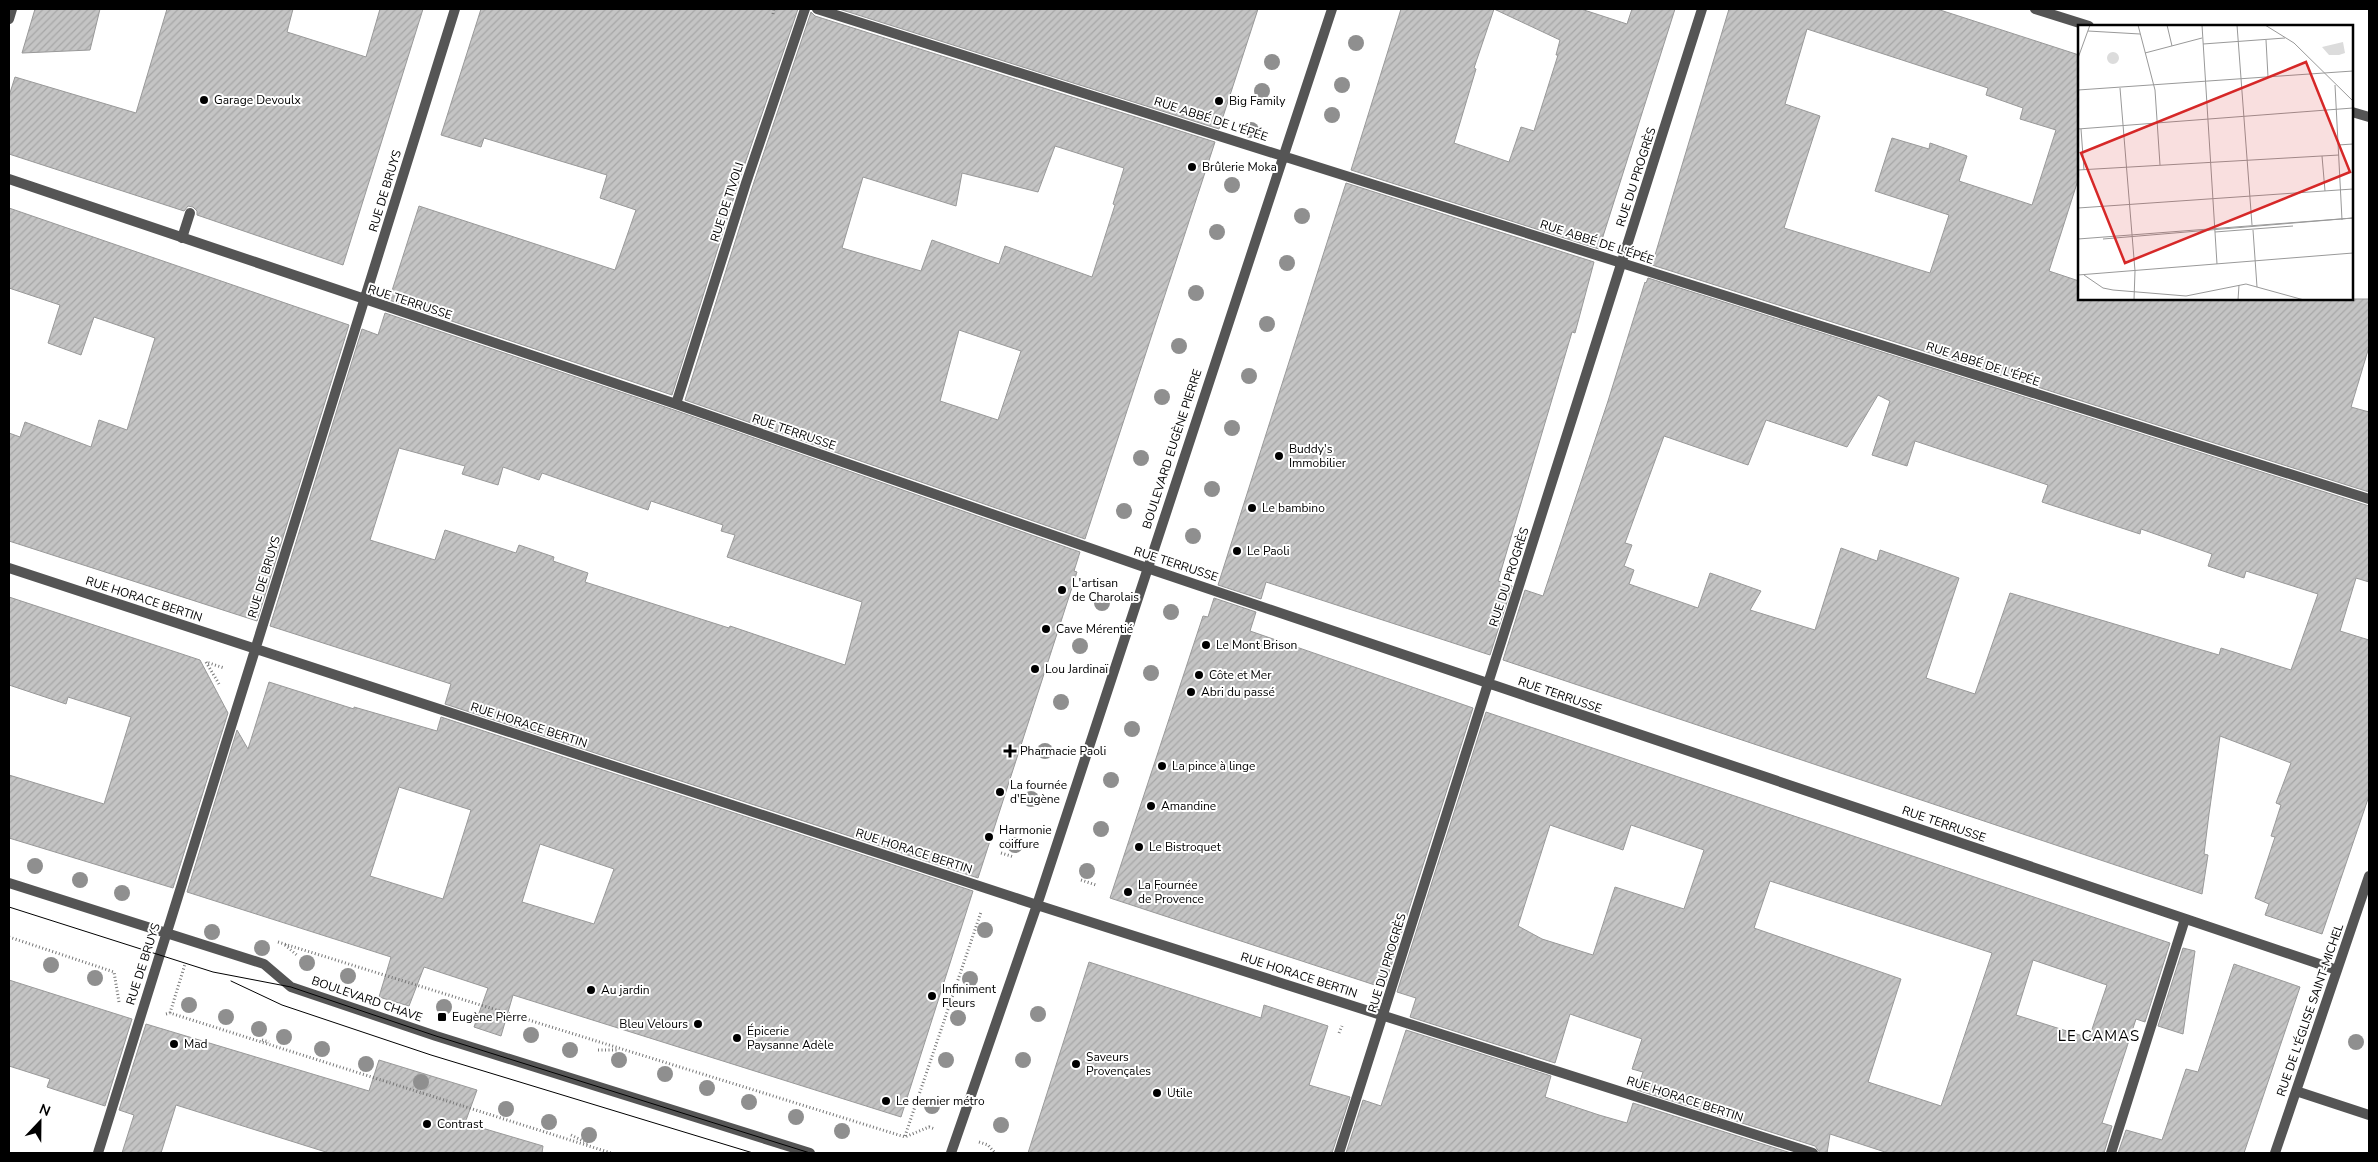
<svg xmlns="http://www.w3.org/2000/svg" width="2378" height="1162" font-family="'Nunito Sans',sans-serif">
	<defs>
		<pattern id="building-hatch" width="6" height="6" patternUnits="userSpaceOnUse" patternTransform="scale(1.25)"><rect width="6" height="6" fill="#c4c4c4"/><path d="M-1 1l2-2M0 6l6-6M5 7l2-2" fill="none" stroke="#a7a7a7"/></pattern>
	</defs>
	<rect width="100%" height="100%" fill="#fff"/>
	<path fill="url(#building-hatch)" stroke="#999" fill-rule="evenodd" d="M35,9H100L90,50L22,53Z
		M167,9H293L287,32L366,57L380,9H423L343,265L197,215V211L193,207L188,206L184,211L9,154V96L15,77L136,113Z
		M481,9H798L739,181L672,395L389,300L419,206L615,270L636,210L600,198L607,175L484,138L481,147L441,135Z
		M839,9H1258L1219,129Z
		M1401,9H1581L1627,24L1632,9H1675L1599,249L1351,170ZM1494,9L1560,40L1556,55H1558L1534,131L1521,127L1509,162L1454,143L1476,69L1474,68Z
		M1729,9H1937L2079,55V177L2049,271L2079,281V299H2369V347L2351,407L2369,412V492L1652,265ZM1807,29L1988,88L1986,95L2023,108L2020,119L2056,130L2032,205L1959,181L1967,156L1930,143L1929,149L1892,138L1875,191L1949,215L1930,273L1784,228L1820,116L1785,104Z
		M811,12L815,16L1215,142L1085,539L685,400L753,185ZM1055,146L1124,168L1113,204L1115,205L1092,277L1005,246L999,264L932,240L921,271L842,248L863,177L956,206L962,173L1038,192ZM959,330L1021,351L998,420L940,401Z
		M1346,183L1594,262L1575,333L1572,332L1498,581L1512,586L1490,655L1266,582L1261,599L1218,585Z
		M9,208L349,325L257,621L9,541V433L20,437L25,422L91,447L99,420L127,430L155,338L94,317L81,355L48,343L60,305L9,288Z
		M1648,278L2369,506V582L2356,578L2340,631L2369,640V796L2322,934L2265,915L2269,904L2255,898L2275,837L2271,836L2281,805L2276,803L2291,763L2220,736L2209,814L2204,854L2208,855L2202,894L1503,660L1525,590L1543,596L1608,401L1645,282L1646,283ZM1878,395L1890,401L1872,455L1907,466L1915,441L2048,485L2042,502L2140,534L2141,529L2212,554L2208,566L2244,578L2246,571L2318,594L2291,670L2221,648L2219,655L2010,593L1975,694L1926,678L1959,578L1880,550L1877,561L1841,548L1815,630L1750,610L1761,591L1710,573L1698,608L1629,584L1634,570L1624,566L1632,545L1625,543L1664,436L1748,465L1766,420L1847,447Z
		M385,313L674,410L1080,552L1074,571L1077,572L978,878L445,704L451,684L270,626L362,329L378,335ZM399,448L465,466L462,474L498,485L503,467L539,480L542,473L648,510L651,501L723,525L721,531L735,535L727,557L862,602L845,665L730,626L729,628L585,582L588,573L553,561L554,557L519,545L516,553L445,530L435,560L370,540Z
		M9,597L200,660L228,713L173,888L9,838V775L104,804L131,717L68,697L66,704L9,685Z
		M1214,598L1256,612L1250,631L1473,708L1384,988L1110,898L1203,616L1208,617Z
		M269,682L354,709V707L437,731L441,717L973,891L901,1117L513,995L501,1036L474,1027L488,988L424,967L409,1006L379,997L391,957L187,892L237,730L248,749ZM399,787L471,810L443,899L370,876ZM540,844L614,869L594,924L522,902Z
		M1486,712L2170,943L2145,1022L2136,1019L2102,1123L2112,1126L2104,1153H1888L1830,1134L1827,1153H1820L1815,1146L1637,1090L1643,1072L1632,1069L1642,1039L1570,1014L1555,1063L1410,1017L1416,998L1397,992ZM1550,825L1623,850L1631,825L1704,850L1684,909L1615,887L1593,955L1542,939L1518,926ZM1770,881L1992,953L1941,1106L1868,1082L1901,979L1754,928ZM2033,960L2107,985L2089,1038L2016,1015Z
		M2183,948L2195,951L2183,1034L2158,1026Z
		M1089,962L1261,1018L1264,1005L1328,1026L1309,1085L1350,1097L1332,1153H1028Z
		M2234,964L2300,987L2244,1153H2118L2126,1130L2162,1140L2186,1069L2198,1072Z
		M9,980L132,1019L105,1106L47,1087L50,1079L9,1066Z
		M146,1024L369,1091L379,1060L477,1090L465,1123L543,1146L542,1153H329L176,1105L161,1153H122L134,1115L119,1110Z
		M1406,1030L1551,1076L1545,1097L1599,1115L1627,1123L1633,1103L1791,1153H1346L1363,1100L1381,1106Z"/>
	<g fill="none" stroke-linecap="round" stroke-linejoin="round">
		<path stroke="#777" stroke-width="3" stroke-dasharray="1 2.5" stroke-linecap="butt" d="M773,14L774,9
			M219,684L206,662L224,668
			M1001,853L1014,857
			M1081,880L1096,885
			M9,937L114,972L119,1002
			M278,942L905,1137L929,1127L935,1129
			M285,945L298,956
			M170,1013L185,964
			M166,1014L170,1013L611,1153
			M1339,1033L1342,1026
			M262,1040L269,1042
			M598,1050H617
			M571,1135L589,1144
			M905,1136L981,912
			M979,1142L988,1145L995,1153"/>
		<path stroke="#555" stroke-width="10" d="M182,238L190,213"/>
		<path stroke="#555" stroke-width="10" d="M817,9L2369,499
			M2035,9L2089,26
			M9,19L12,9
			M2352,112L2369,117
			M9,179L676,404L1147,568L2337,970
			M676,404L746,183L805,9
			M9,568L1037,905L1813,1153
			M9,883L264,964L291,987L436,1036L810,1153
			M2296,1091L2369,1115
			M98,1153L455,9
			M951,1153L1037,905L1332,9
			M1339,1153L1702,9
			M2111,1153L2185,919
			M2275,1153L2369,876"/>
		<path stroke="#000" stroke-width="1" d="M9,907L213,972L291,987L436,1036L810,1153
			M231,981L282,1005L431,1055L753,1153"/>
	</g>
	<g fill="#8f8f8f">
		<circle cx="1356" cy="43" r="8"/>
		<circle cx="1272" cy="62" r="8"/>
		<circle cx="1342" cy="85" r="8"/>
		<circle cx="1262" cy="91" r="8"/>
		<circle cx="1332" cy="115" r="8"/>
		<circle cx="1251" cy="130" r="8"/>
		<circle cx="1232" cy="185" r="8"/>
		<circle cx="1302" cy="216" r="8"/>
		<circle cx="1217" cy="232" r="8"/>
		<circle cx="1287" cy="263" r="8"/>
		<circle cx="1196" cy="293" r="8"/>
		<circle cx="1267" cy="324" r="8"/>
		<circle cx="1179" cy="346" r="8"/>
		<circle cx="1249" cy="376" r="8"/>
		<circle cx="1162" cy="397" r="8"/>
		<circle cx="1232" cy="428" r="8"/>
		<circle cx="1141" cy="458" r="8"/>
		<circle cx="1212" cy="489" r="8"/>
		<circle cx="1124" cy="511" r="8"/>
		<circle cx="1193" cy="536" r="8"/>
		<circle cx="1102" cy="603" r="8"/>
		<circle cx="1171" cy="612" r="8"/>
		<circle cx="1080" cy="646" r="8"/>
		<circle cx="1151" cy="673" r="8"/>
		<circle cx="1061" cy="702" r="8"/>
		<circle cx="1132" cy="729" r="8"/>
		<circle cx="1045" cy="751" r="8"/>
		<circle cx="1111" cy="780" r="8"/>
		<circle cx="1031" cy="799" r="8"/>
		<circle cx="1101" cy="829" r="8"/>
		<circle cx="1015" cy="845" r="8"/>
		<circle cx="35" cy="866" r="8"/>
		<circle cx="1087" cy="871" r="8"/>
		<circle cx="80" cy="880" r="8"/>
		<circle cx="122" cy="893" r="8"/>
		<circle cx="985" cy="930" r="8"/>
		<circle cx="212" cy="932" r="8"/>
		<circle cx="262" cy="948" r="8"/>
		<circle cx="307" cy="963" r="8"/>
		<circle cx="51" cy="965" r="8"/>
		<circle cx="348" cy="976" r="8"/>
		<circle cx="95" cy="978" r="8"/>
		<circle cx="970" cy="979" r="8"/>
		<circle cx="189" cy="1005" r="8"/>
		<circle cx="444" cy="1007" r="8"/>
		<circle cx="1038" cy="1014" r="8"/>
		<circle cx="226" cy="1017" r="8"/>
		<circle cx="958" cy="1018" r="8"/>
		<circle cx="259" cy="1029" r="8"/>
		<circle cx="531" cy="1035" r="8"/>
		<circle cx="284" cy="1037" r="8"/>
		<circle cx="2356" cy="1042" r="8"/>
		<circle cx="322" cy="1049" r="8"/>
		<circle cx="570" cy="1050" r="8"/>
		<circle cx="619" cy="1060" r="8"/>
		<circle cx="946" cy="1060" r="8"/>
		<circle cx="1023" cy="1060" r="8"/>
		<circle cx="366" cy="1064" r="8"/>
		<circle cx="665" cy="1074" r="8"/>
		<circle cx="421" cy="1082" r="8"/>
		<circle cx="707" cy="1088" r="8"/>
		<circle cx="749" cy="1102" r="8"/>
		<circle cx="932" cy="1106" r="8"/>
		<circle cx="506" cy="1109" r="8"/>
		<circle cx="796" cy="1117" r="8"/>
		<circle cx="549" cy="1122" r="8"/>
		<circle cx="1001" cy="1125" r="8"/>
		<circle cx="842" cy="1131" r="8"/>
		<circle cx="589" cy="1135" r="8"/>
	</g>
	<g fill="#000" stroke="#fff" stroke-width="2">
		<circle cx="204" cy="100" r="5"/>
		<circle cx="1219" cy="101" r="5"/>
		<circle cx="1192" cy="167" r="5"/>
		<circle cx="1279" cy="456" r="5"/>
		<circle cx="1252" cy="508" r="5"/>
		<circle cx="1237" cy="551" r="5"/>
		<circle cx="1062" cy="590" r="5"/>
		<circle cx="1046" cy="629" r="5"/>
		<circle cx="1206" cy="645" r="5"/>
		<circle cx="1035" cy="669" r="5"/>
		<circle cx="1199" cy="675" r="5"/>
		<circle cx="1191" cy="692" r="5"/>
		<path d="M1007.5 743.5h5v5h5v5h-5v5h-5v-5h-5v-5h5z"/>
		<circle cx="1162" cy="766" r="5"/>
		<circle cx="1000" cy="792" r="5"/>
		<circle cx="1151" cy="806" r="5"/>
		<circle cx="989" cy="837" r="5"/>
		<circle cx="1139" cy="847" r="5"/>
		<circle cx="1128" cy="892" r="5"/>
		<circle cx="591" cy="990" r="5"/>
		<circle cx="932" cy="996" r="5"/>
		<rect x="437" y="1012" width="10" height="10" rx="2.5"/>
		<circle cx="698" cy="1024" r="5"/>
		<circle cx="737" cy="1038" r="5"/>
		<circle cx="174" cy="1044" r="5"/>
		<circle cx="1076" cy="1064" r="5"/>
		<circle cx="1157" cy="1093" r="5"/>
		<circle cx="886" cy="1101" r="5"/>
		<circle cx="427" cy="1124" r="5"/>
	</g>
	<g text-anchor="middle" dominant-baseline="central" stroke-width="4" stroke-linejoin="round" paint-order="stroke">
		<g font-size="12" fill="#000" stroke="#fff" text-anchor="start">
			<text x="214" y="100">Garage Devoulx</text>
			<text x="1229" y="101">Big Family</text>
			<text x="1202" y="167">Brûlerie Moka</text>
			<text x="1289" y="449">Buddy's<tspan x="1289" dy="14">Immobilier</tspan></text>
			<text x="1262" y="508">Le bambino</text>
			<text x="1247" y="551">Le Paoli</text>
			<text x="1072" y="583">L'artisan<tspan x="1072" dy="14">de Charolais</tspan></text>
			<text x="1056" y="629">Cave Mérentié</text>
			<text x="1216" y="645">Le Mont Brison</text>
			<text x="1045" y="669">Lou Jardinaï</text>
			<text x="1209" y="675">Côte et Mer</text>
			<text x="1201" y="692">Abri du passé</text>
			<text x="1020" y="751">Pharmacie Paoli</text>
			<text x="1172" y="766">La pince à linge</text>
			<text x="1010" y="785">La fournée<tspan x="1010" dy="14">d'Eugène</tspan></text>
			<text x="1161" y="806">Amandine</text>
			<text x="999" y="830">Harmonie<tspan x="999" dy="14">coiffure</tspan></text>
			<text x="1149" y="847">Le Bistroquet</text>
			<text x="1138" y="885">La Fournée<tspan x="1138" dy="14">de Provence</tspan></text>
			<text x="942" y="989">Infiniment<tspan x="942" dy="14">Fleurs</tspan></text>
			<text x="601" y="990">Au jardin</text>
			<text x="452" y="1017">Eugène Pierre</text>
			<text x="688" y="1024" text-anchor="end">Bleu Velours</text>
			<text x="747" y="1031">Épicerie<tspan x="747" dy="14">Paysanne Adèle</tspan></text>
			<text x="184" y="1044">Mad</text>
			<text x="1086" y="1057">Saveurs<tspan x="1086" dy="14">Provençales</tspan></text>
			<text x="1167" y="1093">Utile</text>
			<text x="896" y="1101">Le dernier métro</text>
			<text x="437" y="1124">Contrast</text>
		</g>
		<g font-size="12" fill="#000" stroke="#fff">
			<text transform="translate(1211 119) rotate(18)">RUE ABBÉ DE L'ÉPÉE</text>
			<text transform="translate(1636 177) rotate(-72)">RUE DU PROGRÈS</text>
			<text transform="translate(385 191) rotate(-73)">RUE DE BRUYS</text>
			<text transform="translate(727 202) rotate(-72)">RUE DE TIVOLI</text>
			<text transform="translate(1597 242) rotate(18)">RUE ABBÉ DE L'ÉPÉE</text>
			<text transform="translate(410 302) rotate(18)">RUE TERRUSSE</text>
			<text transform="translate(1983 364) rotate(18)">RUE ABBÉ DE L'ÉPÉE</text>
			<text transform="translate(794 432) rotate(19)">RUE TERRUSSE</text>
			<text transform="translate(1172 449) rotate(-72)">BOULEVARD EUGÈNE PIERRE</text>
			<text transform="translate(1176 564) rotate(18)">RUE TERRUSSE</text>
			<text transform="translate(264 577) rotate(-73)">RUE DE BRUYS</text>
			<text transform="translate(1509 577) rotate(-72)">RUE DU PROGRÈS</text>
			<text transform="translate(144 599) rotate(18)">RUE HORACE BERTIN</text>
			<text transform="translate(1560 695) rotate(19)">RUE TERRUSSE</text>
			<text transform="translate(529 725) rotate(18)">RUE HORACE BERTIN</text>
			<text transform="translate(1944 824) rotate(19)">RUE TERRUSSE</text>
			<text transform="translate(914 851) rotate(18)">RUE HORACE BERTIN</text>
			<text transform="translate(1387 963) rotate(-73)">RUE DU PROGRÈS</text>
			<text transform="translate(143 964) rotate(-72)">RUE DE BRUYS</text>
			<text transform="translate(1299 975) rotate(18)">RUE HORACE BERTIN</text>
			<text transform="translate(367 999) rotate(19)">BOULEVARD CHAVE</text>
			<text transform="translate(2310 1010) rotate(-71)">RUE DE L'ÉGLISE SAINT-MICHEL</text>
			<text transform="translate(1685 1099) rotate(18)">RUE HORACE BERTIN</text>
		</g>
		<g font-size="15" letter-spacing="1" fill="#000" stroke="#fff">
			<text x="2099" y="1036">LE CAMAS</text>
		</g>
	</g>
	<g transform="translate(2078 25)">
		<rect width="275" height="275" fill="#fff"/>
		<path d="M265,17L267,28L261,30H251L244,22ZM29 33a6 6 0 1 1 12 0a6 6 0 1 1-12 0Z" fill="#dcdcdc"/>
		<path fill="none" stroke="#999" stroke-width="1" d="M60,0L77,65L82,140M89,0L94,21M124,0L139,239M159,0L174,200M187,0L216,18L275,76M10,6L62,9M188,15L190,52M125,19L207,13M67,28L124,13M0,33L12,0M257,60L264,195M42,63L57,246L56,275M0,65L275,46M0,104L275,83M3,104L6,145M260,120L275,119M244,131L247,166M0,145L261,130M0,183L275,164M175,205L179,262M137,207L215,201M0,214L275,193M25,214L275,193M0,250L275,228M6,250L25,263L35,265L108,271L168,259L226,275M160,275L161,260"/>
		<path fill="#d62828" fill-opacity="0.15" stroke="#d62828" stroke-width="2.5" d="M228,37L272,147L47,238L3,128Z"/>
		<rect width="275" height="275" fill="none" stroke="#000" stroke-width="2.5"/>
	</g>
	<rect width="2378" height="1162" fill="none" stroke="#000000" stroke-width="20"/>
	<g transform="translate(40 1122) rotate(22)" stroke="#ffffff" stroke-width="4" paint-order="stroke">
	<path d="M0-4L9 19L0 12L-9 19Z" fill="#000000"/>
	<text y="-8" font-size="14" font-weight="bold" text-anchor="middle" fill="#000000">N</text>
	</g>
</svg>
